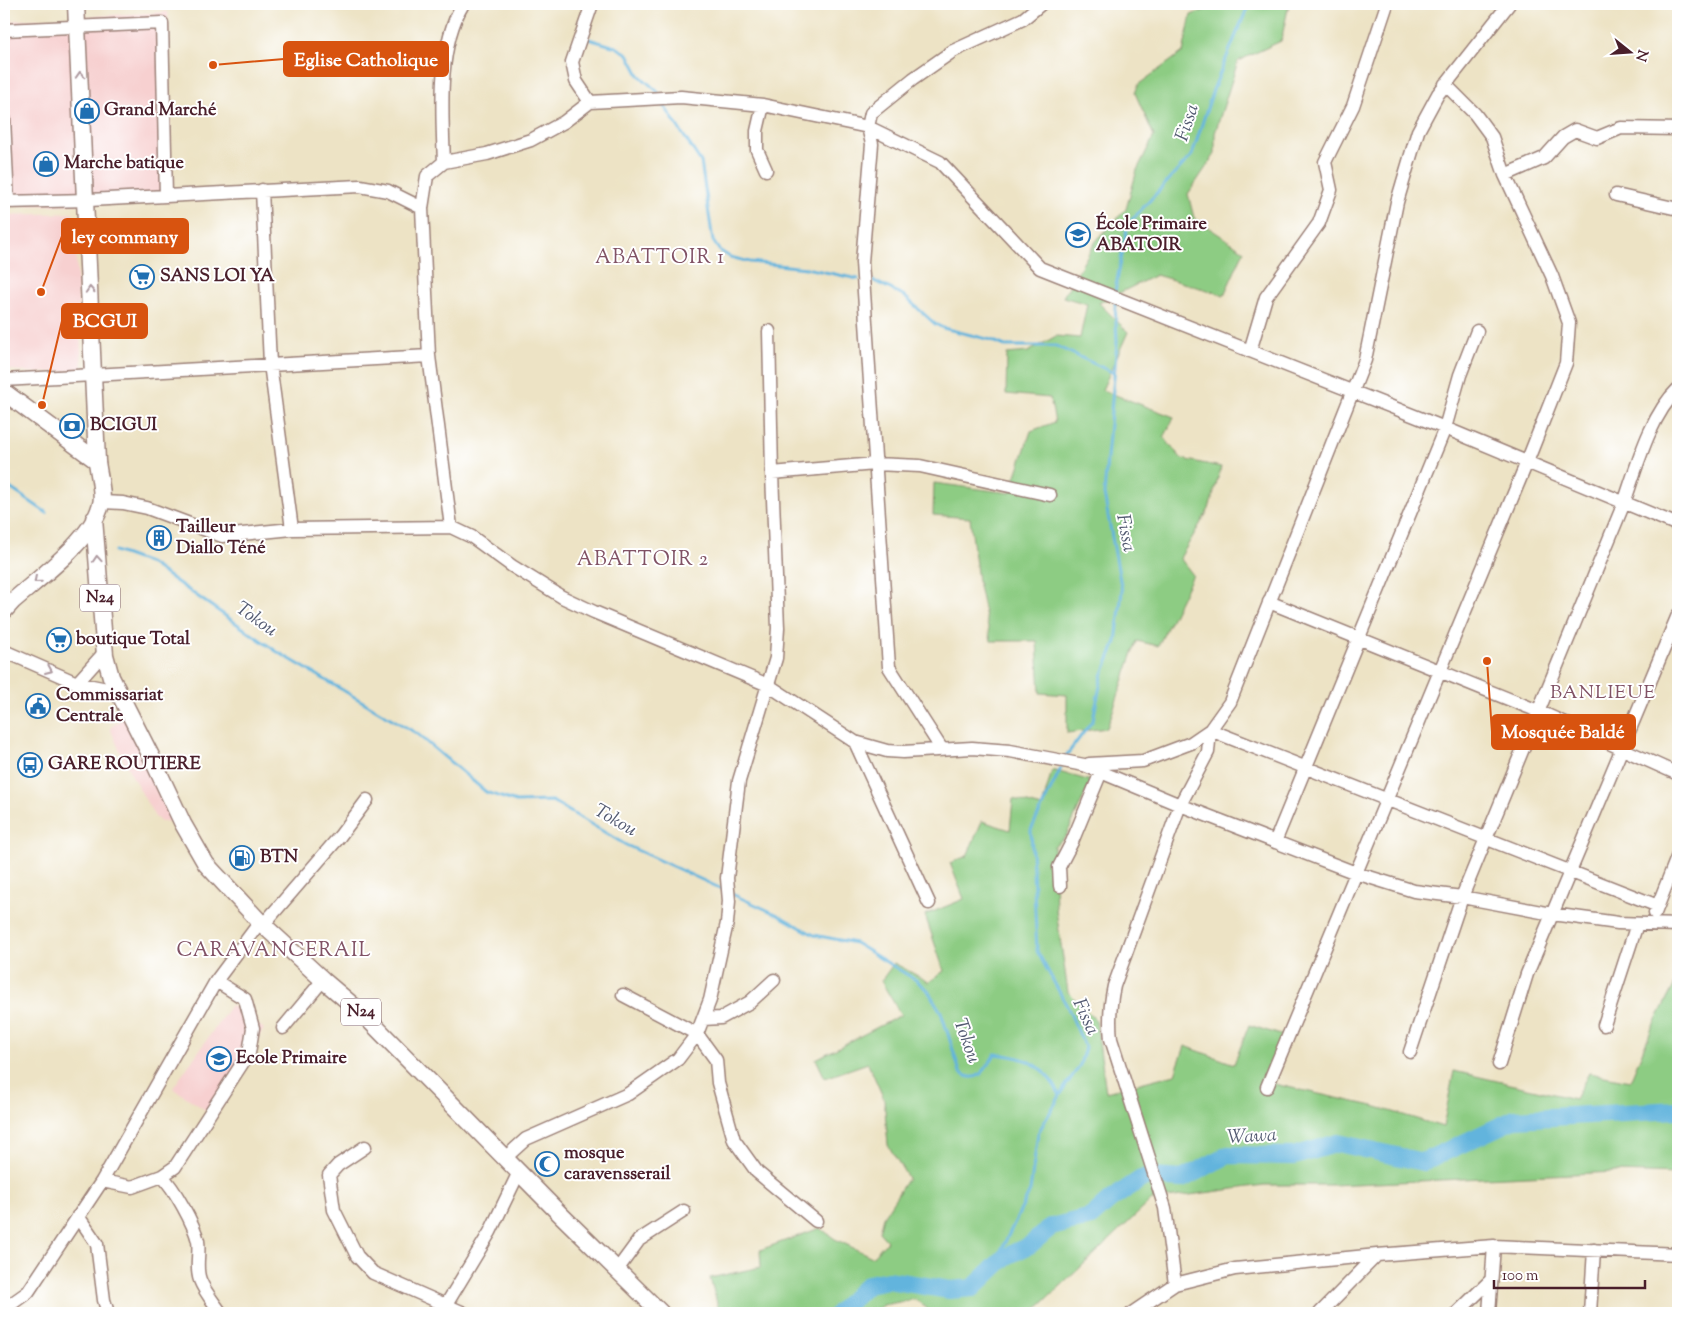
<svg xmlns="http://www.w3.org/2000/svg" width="1682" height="1317" font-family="'Sorts Mill Goudy',serif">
	<rect width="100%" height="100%" fill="#fff"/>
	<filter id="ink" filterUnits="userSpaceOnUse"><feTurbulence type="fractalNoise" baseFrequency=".02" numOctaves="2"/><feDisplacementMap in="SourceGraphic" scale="10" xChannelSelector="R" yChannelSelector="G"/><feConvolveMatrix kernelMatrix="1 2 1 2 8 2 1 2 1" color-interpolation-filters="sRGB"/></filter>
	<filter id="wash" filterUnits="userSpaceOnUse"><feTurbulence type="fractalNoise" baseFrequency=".0096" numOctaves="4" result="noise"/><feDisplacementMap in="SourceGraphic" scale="20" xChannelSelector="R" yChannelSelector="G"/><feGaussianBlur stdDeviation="1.12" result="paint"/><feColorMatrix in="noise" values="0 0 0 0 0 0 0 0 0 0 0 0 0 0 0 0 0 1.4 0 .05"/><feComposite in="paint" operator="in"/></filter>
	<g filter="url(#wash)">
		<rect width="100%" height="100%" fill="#ede3c5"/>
		<path fill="#f7d0d0" d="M168,12L172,202L4,206V21Z
			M74,213L82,370L38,373L4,369V215Z
			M125,717L173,821L161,822L155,817L125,763L110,728Z
			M231,1005L264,1029L208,1112L173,1088Z"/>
		<path fill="#8dcc83" stroke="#6c7657" d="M1222,4H1289L1281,41L1238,61L1215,133V154L1188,194L1194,218L1244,251L1224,295L1156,275L1099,303L1128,332L1102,390L1174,417L1164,438L1182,459L1221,467L1209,509L1180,558L1193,575L1158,646L1137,641L1107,728L1067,733V695L1040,693L1037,641H991L978,581L970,518L933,515L934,483L1010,493L1031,431L1055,422L1050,398L1006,394L1007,354L1028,352L1056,336L1080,338L1087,304L1063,297L1096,241L1126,209L1137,170L1154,136L1135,93L1139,84L1183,52L1191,15Z
			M1052,770L1091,781L1066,836L1054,846L1056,910L1068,992L1096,1020L1106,1092L1175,1074L1185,1046L1234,1064L1249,1025L1284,1036L1274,1084L1377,1107L1443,1127L1454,1071L1575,1099L1589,1073L1630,1081L1652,1028L1678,978V1174L1615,1172L1332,1185H1264L1152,1200L1032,1313H932L915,1299L883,1305L871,1313H720L710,1278L761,1267L760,1250L820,1228L835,1239L872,1257L887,1241L879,1232L883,1217L908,1178L888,1145L884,1099L868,1063L825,1078L816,1059L901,1015L881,981L894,963L929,982L944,971L925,915L964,899L950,863L967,856L982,821L1010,830L1013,799L1042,807Z"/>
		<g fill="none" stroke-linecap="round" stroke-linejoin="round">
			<path stroke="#62b4dd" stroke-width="3" d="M585,38L616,47L628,54L639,75L658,92
				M663,104L701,162L713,241L719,250L730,257L750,262L806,268L858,279
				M874,281L903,295L935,324L943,328L991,340L1005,346H1056L1114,373
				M1115,291L1128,224L1192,155L1213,90L1249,4
				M4,484L47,513
				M115,551L151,564L276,651L416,733L486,792L516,802L552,801L626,845L724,890
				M1066,756L1093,720L1102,676L1116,642L1122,591L1104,494L1117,342L1115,303
				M732,894L776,914L814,935L855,943L916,980L927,989L941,1012L960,1072C978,1087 987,1067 995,1054C1029,1057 1044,1065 1060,1095
				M992,1269L1030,1191L1038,1133L1065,1087L1080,1065L1085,1047L1067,1006L1037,951L1031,830L1061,768"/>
			<path stroke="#62b4dd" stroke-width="18" d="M838,1313L868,1284L888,1280L950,1290L973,1288L1005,1257L1030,1245L1051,1227L1091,1217L1110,1200L1141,1179L1152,1177L1182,1179L1228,1155L1294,1156L1338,1143L1423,1162L1515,1119L1678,1110"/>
		</g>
	</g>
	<g filter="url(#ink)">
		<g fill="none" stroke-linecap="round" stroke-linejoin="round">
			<defs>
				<path id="minor" d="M4,30L162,23L166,196
					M590,102L576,81L572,62L592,4
					M763,105L757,131V150L766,170
					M4,118L8,202
					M444,162C442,112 437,47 463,4
					M1505,175L1544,158L1563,137L1575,130L1597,138L1621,128L1678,129
					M262,190L270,364L292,529
					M1616,195L1678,209
					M4,202L89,200L360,186L388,191L422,208
					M1250,351L1266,297L1319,223L1331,190L1325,162L1353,106L1387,4
					M4,380L429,356
					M772,473L875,464L920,466L1050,495
					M102,502L123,503L147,508L222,536L292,529L451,527L472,537L512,566L562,597L594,612L768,685L855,742L887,751L903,752L972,748L1010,751L1084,765L1180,805L1356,873L1414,891L1462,897L1552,914L1618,923L1678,925
					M451,527L429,356L422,208L427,176L444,162L487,154L531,140L564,122L590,102L681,97L763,105L868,127L940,162L1040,268L1445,428L1678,525
					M1269,602L1538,711L1678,774
					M4,651L77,683L117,691
					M77,683L104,653
					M855,742L929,903
					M941,748L889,667L862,262L872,144L868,127L871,113L913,79L953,51L1023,19L1041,4
					M1089,764L1143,761L1191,743L1210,730L1230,702L1365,360L1397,202L1418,131L1438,94L1509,4
					M1275,842L1445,428L1460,375L1477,331
					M1060,886L1059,867L1072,842L1101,772
					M1655,913L1678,855
					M263,925L340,836L367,800
					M623,995L697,1034L716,1060L718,1083L734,1140L757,1172L816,1221
					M703,1019L721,1018L750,1002L774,980
					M1604,1025L1637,924
					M283,1028L323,980
					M1410,1052L1462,897L1624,503C1637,466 1650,416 1678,389
					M1499,1064L1527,974L1678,615
					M1267,1087L1527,462L1566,363L1569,323L1552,276L1505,175L1492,137L1475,114L1445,84
					M365,1147L338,1165L329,1175L334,1210L357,1256L373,1273L464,1313
					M505,1158L526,1139L628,1094L678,1059L697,1034L710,1000L727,923L729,901L727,878L739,781L776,658L778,628L772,473L769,331
					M162,1176C174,1188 194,1224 198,1241C200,1254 195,1267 200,1280C204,1291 214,1303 221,1313
					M102,1181L132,1187L162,1176L175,1167L249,1053L253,1028L245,999L216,981
					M78,1216L97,1244L104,1300L108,1313
					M617,1270L639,1240L684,1211
					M1175,1284L1165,1208L1111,1039C1109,1021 1110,1004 1114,986L1180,805L1208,752L1210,730L1658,906
					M446,1305L490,1232L519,1172
					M4,1309L28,1292L102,1181L216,981L260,922
					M1132,1313L1175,1284L1235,1269L1377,1255L1494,1246L1678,1254
					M1320,1313L1377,1255
					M1457,1313L1491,1280
					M1489,1313L1494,1246
					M1590,1313L1594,1250"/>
				<path id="major" d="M4,392L97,461
					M94,519L105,655L111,677L151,756L183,824L206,864L260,922L323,980L363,1014L560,1214L661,1313
					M4,611L13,601C40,577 92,540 101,504C104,494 98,472 97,461L76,4"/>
			</defs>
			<use href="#minor" stroke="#9c8178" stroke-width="15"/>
			<use href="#major" stroke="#9c8178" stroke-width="19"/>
			<use href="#minor" stroke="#fff" stroke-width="12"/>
			<use href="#major" stroke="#fff" stroke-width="16"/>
		</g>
		<defs><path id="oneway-chevron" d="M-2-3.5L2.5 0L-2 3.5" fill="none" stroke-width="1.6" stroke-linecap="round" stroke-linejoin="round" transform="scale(1.25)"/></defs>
		<g stroke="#ae9aa0">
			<use href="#oneway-chevron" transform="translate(80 75) rotate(-93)"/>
			<use href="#oneway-chevron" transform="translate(90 290) rotate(-93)"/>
			<use href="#oneway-chevron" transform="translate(97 559) rotate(-94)"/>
			<use href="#oneway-chevron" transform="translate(37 580) rotate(139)"/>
			<use href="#oneway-chevron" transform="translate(49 670) rotate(23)"/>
		</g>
	</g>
	<defs>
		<symbol id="shop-ring" viewBox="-11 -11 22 22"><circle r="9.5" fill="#fff" stroke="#1f6fb2" stroke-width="1.5"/><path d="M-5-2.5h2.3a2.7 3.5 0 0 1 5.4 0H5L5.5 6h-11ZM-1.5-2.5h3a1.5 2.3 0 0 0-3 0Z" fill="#1f6fb2"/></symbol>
		<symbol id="school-ring" viewBox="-11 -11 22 22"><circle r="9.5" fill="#fff" stroke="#1f6fb2" stroke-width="1.5"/><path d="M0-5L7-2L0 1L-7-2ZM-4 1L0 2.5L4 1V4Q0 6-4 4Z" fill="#1f6fb2"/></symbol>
		<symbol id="supermarket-ring" viewBox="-11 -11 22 22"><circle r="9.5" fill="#fff" stroke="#1f6fb2" stroke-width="1.5"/><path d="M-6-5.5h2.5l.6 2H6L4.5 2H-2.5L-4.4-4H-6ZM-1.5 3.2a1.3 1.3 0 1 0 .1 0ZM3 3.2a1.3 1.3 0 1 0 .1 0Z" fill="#1f6fb2"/></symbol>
		<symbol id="bank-ring" viewBox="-11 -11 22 22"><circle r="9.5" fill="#fff" stroke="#1f6fb2" stroke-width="1.5"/><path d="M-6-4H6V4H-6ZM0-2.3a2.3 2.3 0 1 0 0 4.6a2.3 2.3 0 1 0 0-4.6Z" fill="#1f6fb2"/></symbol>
		<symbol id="building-ring" viewBox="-11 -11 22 22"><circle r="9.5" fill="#fff" stroke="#1f6fb2" stroke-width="1.5"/><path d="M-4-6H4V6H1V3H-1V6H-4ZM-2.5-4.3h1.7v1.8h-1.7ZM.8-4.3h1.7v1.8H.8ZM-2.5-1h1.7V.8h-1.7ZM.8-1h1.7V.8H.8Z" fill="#1f6fb2"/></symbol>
		<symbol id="civic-ring" viewBox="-11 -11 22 22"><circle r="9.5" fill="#fff" stroke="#1f6fb2" stroke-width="1.5"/><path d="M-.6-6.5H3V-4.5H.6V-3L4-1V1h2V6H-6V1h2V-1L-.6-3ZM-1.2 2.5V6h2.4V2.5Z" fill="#1f6fb2"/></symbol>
		<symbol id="bus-ring" viewBox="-11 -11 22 22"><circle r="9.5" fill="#fff" stroke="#1f6fb2" stroke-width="1.5"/><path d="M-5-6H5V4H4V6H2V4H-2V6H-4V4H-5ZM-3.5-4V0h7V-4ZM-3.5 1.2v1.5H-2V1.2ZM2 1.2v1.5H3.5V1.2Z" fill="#1f6fb2"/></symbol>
		<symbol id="fuel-ring" viewBox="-11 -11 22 22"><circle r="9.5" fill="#fff" stroke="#1f6fb2" stroke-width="1.5"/><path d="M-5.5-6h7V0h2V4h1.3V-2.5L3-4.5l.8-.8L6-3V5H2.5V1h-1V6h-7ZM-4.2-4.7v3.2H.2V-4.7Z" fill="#1f6fb2"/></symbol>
		<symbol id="mosque-ring" viewBox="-11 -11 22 22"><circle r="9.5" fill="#fff" stroke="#1f6fb2" stroke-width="1.5"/><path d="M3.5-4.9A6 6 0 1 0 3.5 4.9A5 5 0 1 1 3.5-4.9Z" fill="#1f6fb2"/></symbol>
	</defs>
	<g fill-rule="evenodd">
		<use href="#shop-ring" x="73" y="97" width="28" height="28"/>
		<use href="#shop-ring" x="32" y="150" width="28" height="28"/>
		<use href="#school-ring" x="1064" y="221" width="28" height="28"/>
		<use href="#supermarket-ring" x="128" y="263" width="28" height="28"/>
		<use href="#bank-ring" x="58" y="412" width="28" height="28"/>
		<use href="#building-ring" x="145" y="524" width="28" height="28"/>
		<use href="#supermarket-ring" x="45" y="626" width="28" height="28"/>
		<use href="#civic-ring" x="24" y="692" width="28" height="28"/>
		<use href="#bus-ring" x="16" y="751" width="28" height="28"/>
		<use href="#fuel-ring" x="228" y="844" width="28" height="28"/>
		<use href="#school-ring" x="205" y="1045" width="28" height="28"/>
		<use href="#mosque-ring" x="533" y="1150" width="28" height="28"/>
	</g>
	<g text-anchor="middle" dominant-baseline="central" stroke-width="4" stroke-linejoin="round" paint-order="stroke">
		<g fill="#fff" stroke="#80626b" stroke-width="1">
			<rect x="80" y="584.5" width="40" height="27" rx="4"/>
			<rect x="341" y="998.5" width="40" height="27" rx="4"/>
		</g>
		<g font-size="16" font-weight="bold" fill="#4a1f2b">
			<text x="100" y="598">N24</text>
			<text x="361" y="1012">N24</text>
		</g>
		<g font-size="18" font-weight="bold" fill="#4a1f2b" stroke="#fff" text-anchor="start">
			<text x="104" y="111">Grand Marché</text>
			<text x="64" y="164">Marche batique</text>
			<text x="1096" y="225">École Primaire<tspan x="1096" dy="21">ABATOIR</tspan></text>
			<text x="160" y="277">SANS LOI YA</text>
			<text x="90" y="426">BCIGUI</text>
			<text x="176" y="528">Tailleur<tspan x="176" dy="21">Diallo Téné</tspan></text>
			<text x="76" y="640">boutique Total</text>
			<text x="56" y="696">Commissariat<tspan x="56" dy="21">Centrale</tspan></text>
			<text x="48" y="765">GARE ROUTIERE</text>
			<text x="260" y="858">BTN</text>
			<text x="236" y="1059">Ecole Primaire</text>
			<text x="564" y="1154">mosque<tspan x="564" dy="21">caravensserail</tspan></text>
		</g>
		<g font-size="19" font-style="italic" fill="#545b72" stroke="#fff">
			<text transform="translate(1188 123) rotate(-72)">Fissa</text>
			<text transform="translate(1125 533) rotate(79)">Fissa</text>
			<text transform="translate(256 620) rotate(35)">Tokou</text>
			<text transform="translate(615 821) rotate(30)">Tokou</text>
			<text transform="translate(1085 1017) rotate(65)">Fissa</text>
			<text transform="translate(966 1041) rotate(70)">Tokou</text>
			<text transform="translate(1252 1137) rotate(-3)">Wawa</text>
		</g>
		<g font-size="19" letter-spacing="1" fill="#815265" stroke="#fff">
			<text x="1603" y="693">BANLIEUE</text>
		</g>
		<g font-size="20" letter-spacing="1" fill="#815265" stroke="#fff">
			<text x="660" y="258">ABATTOIR 1</text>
			<text x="643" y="560">ABATTOIR 2</text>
			<text x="274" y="951">CARAVANCERAIL</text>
		</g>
	</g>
	<path fill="none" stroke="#d8530f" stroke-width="2" d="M213 65L284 59M41 292L62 236M42 405L62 321M1487 661L1492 732"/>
	<g fill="#d8530f" stroke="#fff" stroke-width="2">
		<circle cx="213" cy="65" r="5"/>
		<circle cx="41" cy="292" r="5"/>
		<circle cx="42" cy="405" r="5"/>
		<circle cx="1487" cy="661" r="5"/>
	</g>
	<g fill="#d8530f" stroke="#d8530f" stroke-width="2">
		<rect x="284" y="42" width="164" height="34" rx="5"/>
		<rect x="62" y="219" width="126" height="34" rx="5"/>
		<rect x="62" y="304" width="85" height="34" rx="5"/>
		<rect x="1492" y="715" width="143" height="34" rx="5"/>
	</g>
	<g font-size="19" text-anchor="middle" font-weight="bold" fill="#fff">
		<text x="366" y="66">Eglise Catholique</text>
		<text x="125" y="243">ley commany</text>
		<text x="105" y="327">BCGUI</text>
		<text x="1563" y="738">Mosquée Baldé</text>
	</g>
	<rect width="1682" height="1317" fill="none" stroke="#fff" stroke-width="20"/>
	<g transform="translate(1630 52) rotate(107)" stroke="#ffffff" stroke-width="4" paint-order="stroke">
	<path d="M0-4L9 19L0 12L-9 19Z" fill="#4a1f2b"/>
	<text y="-8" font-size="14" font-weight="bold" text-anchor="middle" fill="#4a1f2b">N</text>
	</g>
	<path d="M1494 1280v8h151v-8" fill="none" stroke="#4a1f2b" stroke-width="2.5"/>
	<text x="1502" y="1280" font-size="15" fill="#4a1f2b" stroke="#ffffff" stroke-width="4" paint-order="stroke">100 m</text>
</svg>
